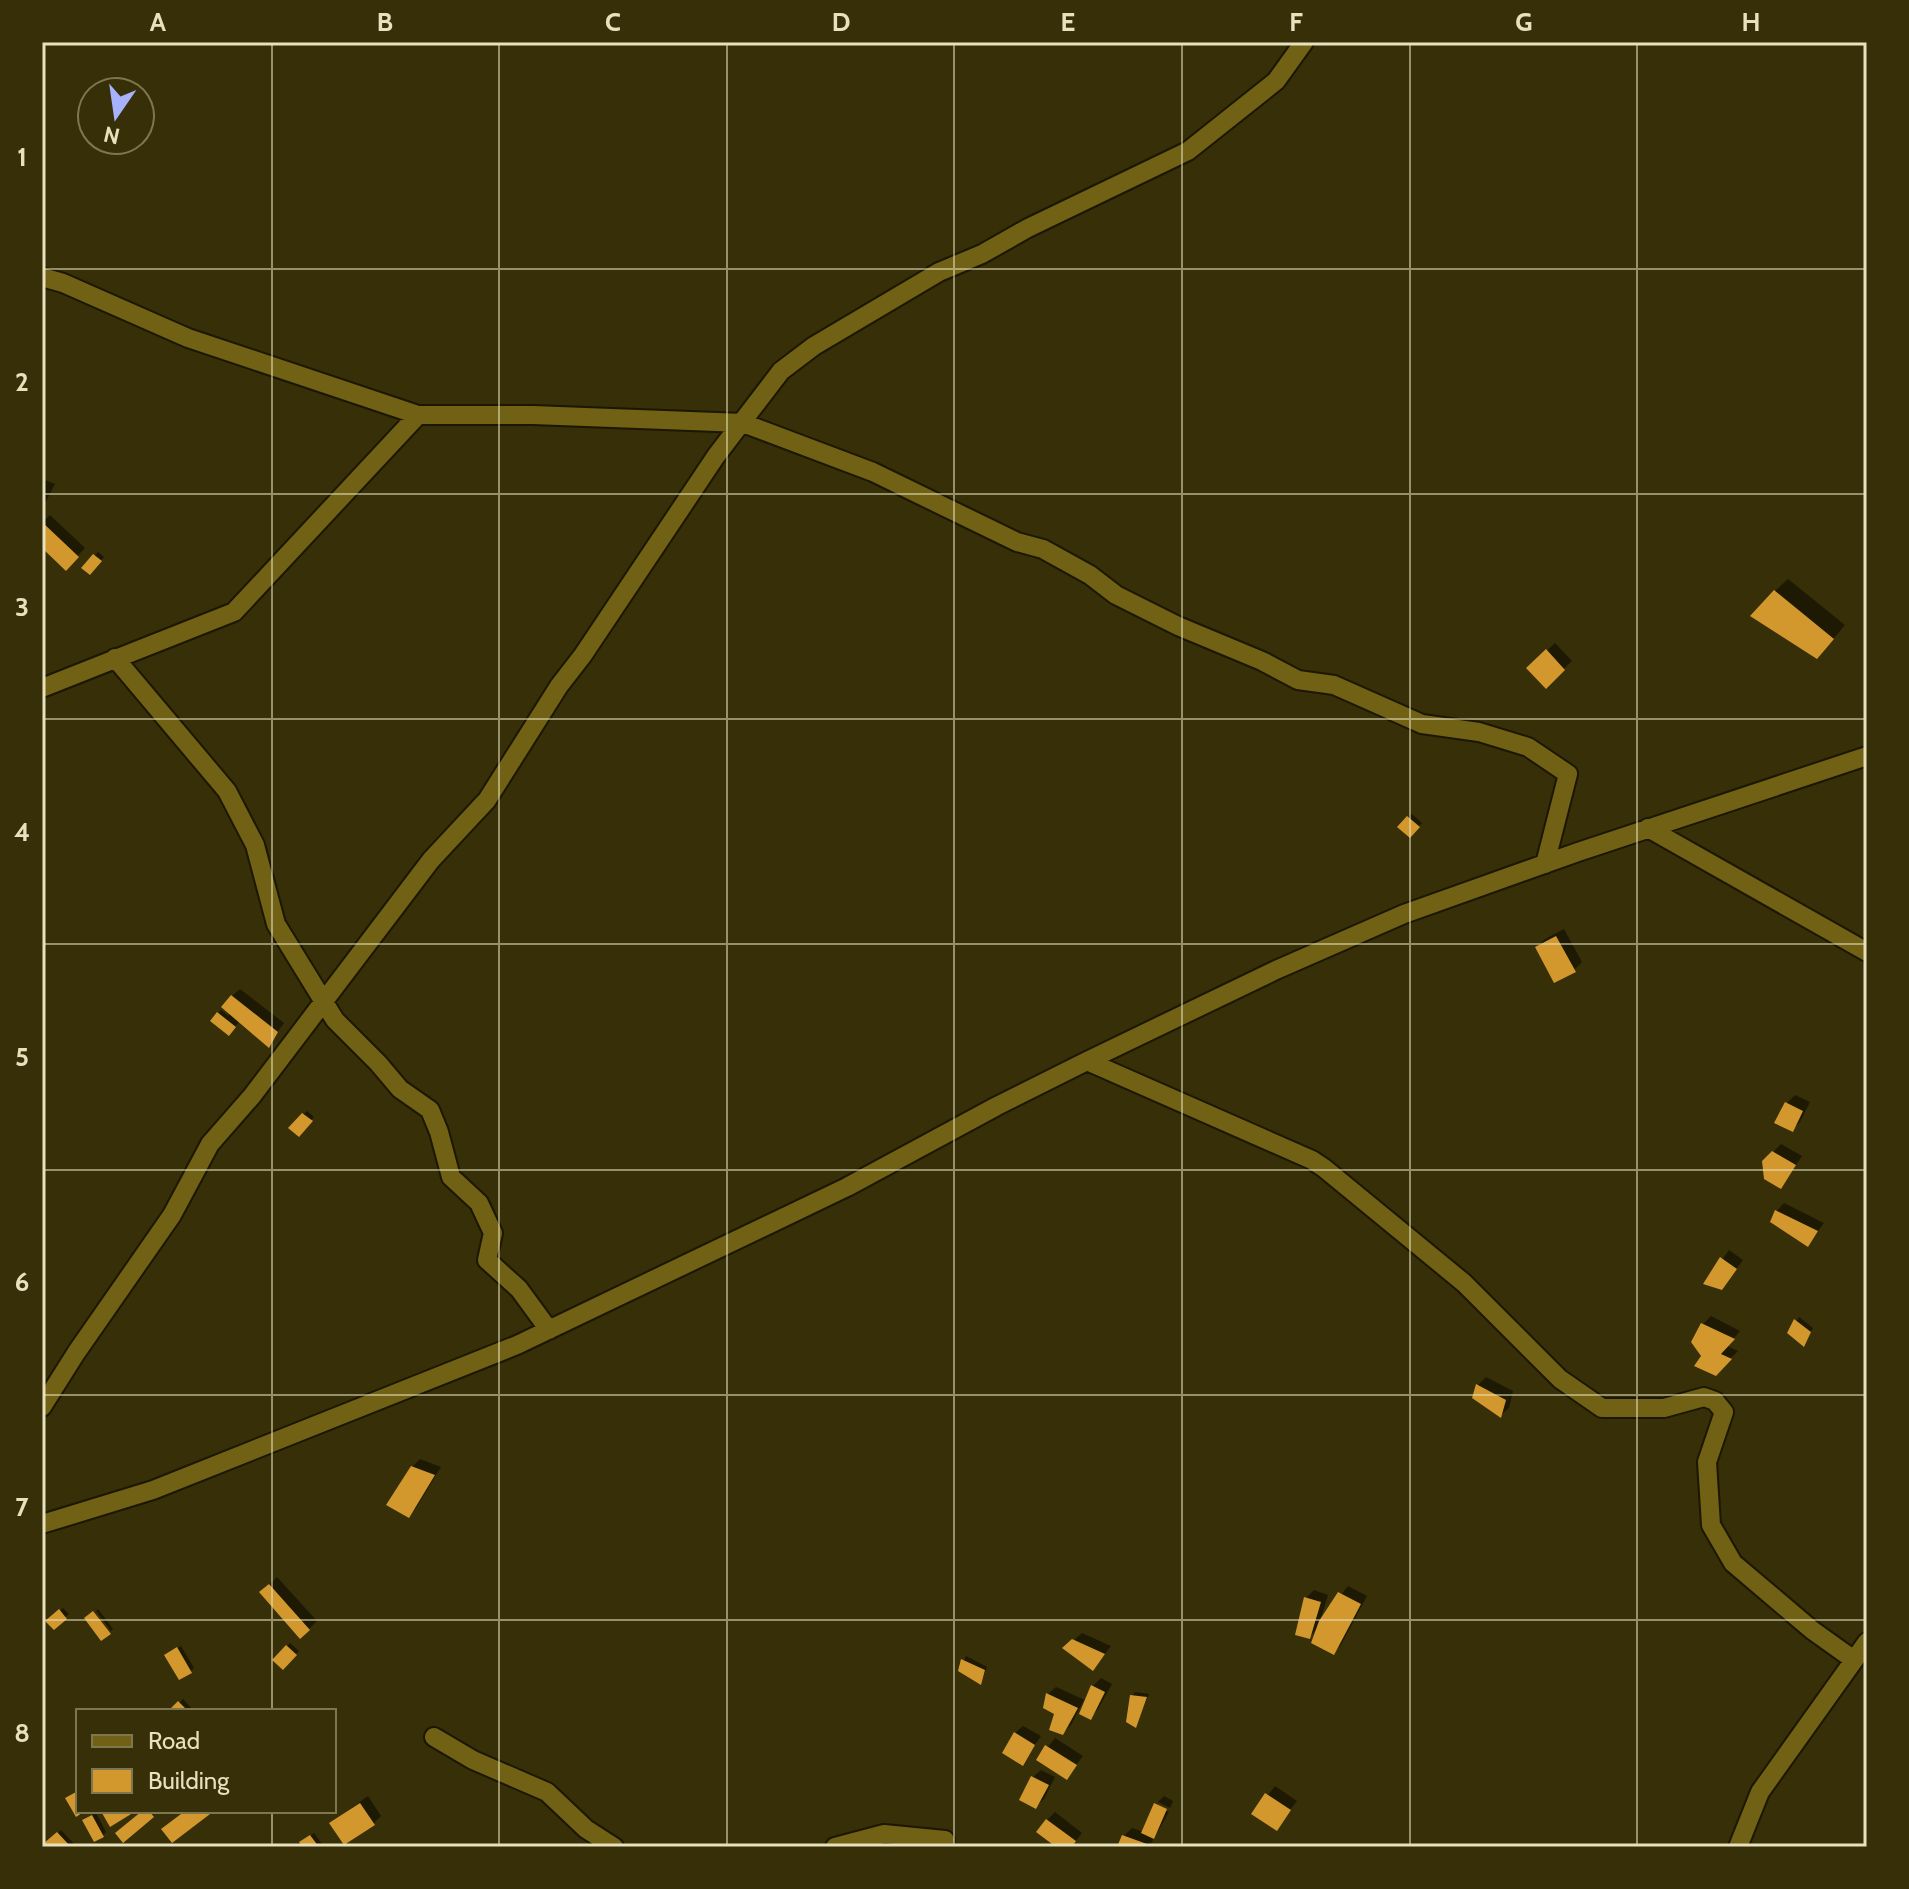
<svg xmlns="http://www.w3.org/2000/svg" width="1909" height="1889" font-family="Cabin,sans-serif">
	<rect width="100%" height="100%" fill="#372f07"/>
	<path fill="#0007" d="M45,480L55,484L42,509V483Z
		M50,515L85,548L66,568L42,545V523Z
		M98,552L104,557L90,573L84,568Z
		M1788,579L1845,625L1829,644L1775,591Z
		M1555,643L1572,661L1546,686L1529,668Z
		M1412,814L1422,823L1410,836L1400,827Z
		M1564,929L1582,962L1574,970L1537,947L1545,939Z
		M240,989L284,1023L268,1045L240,1021L232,1030L218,1013L221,1010L229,1016L232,996Z
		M1795,1095L1810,1102L1800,1122L1792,1130L1777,1123L1787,1103Z
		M307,1111L314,1117L298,1134L291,1127Z
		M1781,1144L1802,1156L1781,1187L1764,1162Z
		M1784,1203L1824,1223L1808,1245L1773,1222L1777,1211Z
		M1729,1250L1743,1260L1729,1279L1706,1283Z
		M1711,1316L1740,1331L1727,1346L1738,1351L1715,1374L1704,1356L1703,1324Z
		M1799,1317L1813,1328L1804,1344L1790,1332Z
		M1486,1377L1513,1391L1509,1408L1501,1415L1475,1397L1478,1385Z
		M420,1459L441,1467L416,1508L408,1516L412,1467Z
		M277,1577L317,1621L309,1629L261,1593Z
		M1348,1586L1367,1596L1341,1645L1333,1653L1318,1628L1309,1637L1306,1598L1314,1590L1328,1595L1320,1621Z
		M63,1608L69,1614L54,1627L48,1621Z
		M98,1609L113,1629L111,1631L96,1611Z
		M1082,1633L1111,1646L1100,1660L1073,1641Z
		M290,1643L299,1651L283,1667L275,1659Z
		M181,1646L194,1668L191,1671L170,1652Z
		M966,1656L987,1667L981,1683L960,1670Z
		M1101,1678L1112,1684L1098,1709L1091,1717L1087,1701L1084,1700L1071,1725L1063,1733L1048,1694L1056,1687L1087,1701L1093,1686Z
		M1135,1692L1149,1694L1136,1725L1132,1696Z
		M183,1699L193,1710L172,1711Z
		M1023,1726L1041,1736L1022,1763L1015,1733Z
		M1055,1738L1083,1756L1066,1778L1038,1760Z
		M1041,1770L1055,1777L1044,1799L1036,1806L1033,1777Z
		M1275,1786L1297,1801L1276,1828L1254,1813Z
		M368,1796L381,1816L373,1824L331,1823Z
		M1164,1796L1173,1801L1170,1808L1158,1802Z
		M1157,1803V1806L1169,1812L1149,1847H1120L1124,1836L1132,1828L1144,1832Z
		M1055,1812L1082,1833L1071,1847H1060L1047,1820Z
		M96,1813L106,1832L103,1835L88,1817Z
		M61,1830L76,1846V1847H50L47,1843Z
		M314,1833L324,1847H305V1839Z"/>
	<path fill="#d2982e" d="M42,522L79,557L66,571L42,548Z
		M93,554L102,561L90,575L81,568Z
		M1774,590L1834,639L1817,659L1750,616Z
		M1546,649L1565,670L1546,689L1526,668Z
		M1407,816L1420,827L1410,838L1397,827Z
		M1556,936L1576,972L1554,983L1535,947Z
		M231,995L278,1032L269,1048L221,1007Z
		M217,1012L236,1027L229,1036L210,1021Z
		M1785,1102L1803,1111L1793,1132L1774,1123Z
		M302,1113L313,1121L299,1137L288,1128Z
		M1772,1151L1796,1165L1781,1189L1764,1179L1762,1161Z
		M1775,1210L1818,1231L1808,1247L1770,1222Z
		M1720,1257L1737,1269L1722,1290L1703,1284Z
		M1794,1319L1811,1332L1804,1347L1787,1333Z
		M1701,1323L1735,1339L1721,1354L1732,1359L1716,1376L1694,1366L1701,1356L1691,1342Z
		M1476,1384L1506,1400L1501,1418L1472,1398Z
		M411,1466L435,1475L409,1518L386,1505Z
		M269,1584L310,1630L300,1639L259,1592Z
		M1338,1592L1361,1604L1334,1655L1311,1643L1319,1621Z
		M1304,1597L1321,1602L1310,1639L1295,1635Z
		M59,1609L67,1619L54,1630L45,1621Z
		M93,1611L111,1634L101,1641L84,1618Z
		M1072,1639L1105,1654L1093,1671L1062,1648Z
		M286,1645L297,1655L283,1670L272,1660Z
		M177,1647L192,1673L179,1680L164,1655Z
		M961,1659L985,1670L981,1685L958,1671Z
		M1091,1685L1105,1692L1091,1720L1079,1714Z
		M1046,1693L1078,1708L1063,1735L1049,1730L1054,1714L1043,1708Z
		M1130,1695L1147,1697L1136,1728L1126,1722Z
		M178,1701L188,1711H168Z
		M1014,1732L1035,1745L1023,1766L1002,1753Z
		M1045,1745L1077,1765L1067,1780L1036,1760Z
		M1031,1776L1049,1785L1036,1809L1019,1800Z
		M76,1792L78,1811H85L76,1817L65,1798Z
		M1265,1793L1291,1810L1277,1831L1251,1814Z
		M360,1803L375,1825L344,1845L329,1823Z
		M1154,1803L1167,1809L1154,1839L1141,1833Z
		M106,1811H136L110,1827L102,1813Z
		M142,1811H149L154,1817L123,1843L115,1833Z
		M185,1811H214L172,1843L161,1829Z
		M92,1815L104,1837L94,1842L82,1820Z
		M1046,1819L1076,1841L1072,1847H1056L1036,1832Z
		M57,1832L71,1847H48L44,1843Z
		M310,1835L319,1847H302L299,1842Z
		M1122,1835L1147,1844L1146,1847H1117Z"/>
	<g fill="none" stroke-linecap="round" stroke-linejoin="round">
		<defs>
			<path id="minor" d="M42,277L63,283L188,338L418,415H533L743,423L873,472L1017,542L1043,549L1090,575L1116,595L1178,626L1262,661L1298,680L1334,685L1422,724L1479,732L1528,747L1568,774L1545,864
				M115,658L227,791L255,845L276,924L335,1020L378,1063L400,1089L430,1110L439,1132L451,1177L479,1203L493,1233L487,1260L519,1289L549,1330
				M42,688L234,612L418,415
				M1648,828L1867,952
				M1087,1061L1312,1160L1324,1168L1464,1283L1560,1379L1602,1408H1664L1704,1397L1715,1401L1724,1412L1707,1462L1711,1525L1733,1563L1812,1630L1854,1660
				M42,1407L76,1353L172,1215L210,1144L252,1096L431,860L487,800L559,686L583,655L716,456L781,371L814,346L939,272L982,254L1028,228L1188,151L1276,81L1304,42
				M42,1524L153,1490L517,1345L847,1187L997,1106L1087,1061L1276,970L1404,914L1578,852L1867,756
				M434,1737L473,1760L547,1792L586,1829L614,1847
				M835,1847L884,1834L945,1840
				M1738,1847L1760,1792L1867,1642"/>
		</defs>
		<use href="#minor" stroke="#1c1702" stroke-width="22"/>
		<use href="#minor" stroke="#706114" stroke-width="18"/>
	</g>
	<path fill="none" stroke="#e8e1be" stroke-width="2" stroke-opacity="0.55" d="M272,42V1711M499,42V1847M727,42V1847M954,42V1847M1182,42V1847M1410,42V1847M1637,42V1847M42,269H1867M42,494H1867M42,719H1867M42,944H1867M42,1170H1867M42,1395H1867M42,1620H1867M272,1811V1847"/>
	<rect width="1909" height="1889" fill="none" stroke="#372f07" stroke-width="88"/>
	<rect x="76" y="1709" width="260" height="104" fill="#372f07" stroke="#7e7650" stroke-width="2"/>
	<rect x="92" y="1735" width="40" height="12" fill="#706114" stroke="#7e7650" stroke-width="2"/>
	<text x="148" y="1749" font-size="24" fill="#e8e1be">Road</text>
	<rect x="92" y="1769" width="40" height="24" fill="#d2982e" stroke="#7e7650" stroke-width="2"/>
	<text x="148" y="1789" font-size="24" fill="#e8e1be">Building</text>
	<g transform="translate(116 116) rotate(193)"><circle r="38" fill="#372f07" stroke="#7e7650" stroke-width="2"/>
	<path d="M0-6L14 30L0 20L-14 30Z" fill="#a7b1fc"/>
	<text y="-12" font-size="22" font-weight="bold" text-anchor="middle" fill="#e8e1be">N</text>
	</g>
	<rect x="44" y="44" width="1821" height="1801" fill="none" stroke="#e8e1be" stroke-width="3"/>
	<g font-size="26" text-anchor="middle" font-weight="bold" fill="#e8e1be">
		<text x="158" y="31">A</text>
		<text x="385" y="31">B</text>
		<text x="613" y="31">C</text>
		<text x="841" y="31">D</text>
		<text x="1068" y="31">E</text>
		<text x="1296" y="31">F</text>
		<text x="1524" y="31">G</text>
		<text x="1751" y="31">H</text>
		<text x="22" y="166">1</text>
		<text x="22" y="391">2</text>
		<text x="22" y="616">3</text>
		<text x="22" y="841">4</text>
		<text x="22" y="1066">5</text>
		<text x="22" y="1291">6</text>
		<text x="22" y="1516">7</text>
		<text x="22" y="1742">8</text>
	</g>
</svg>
